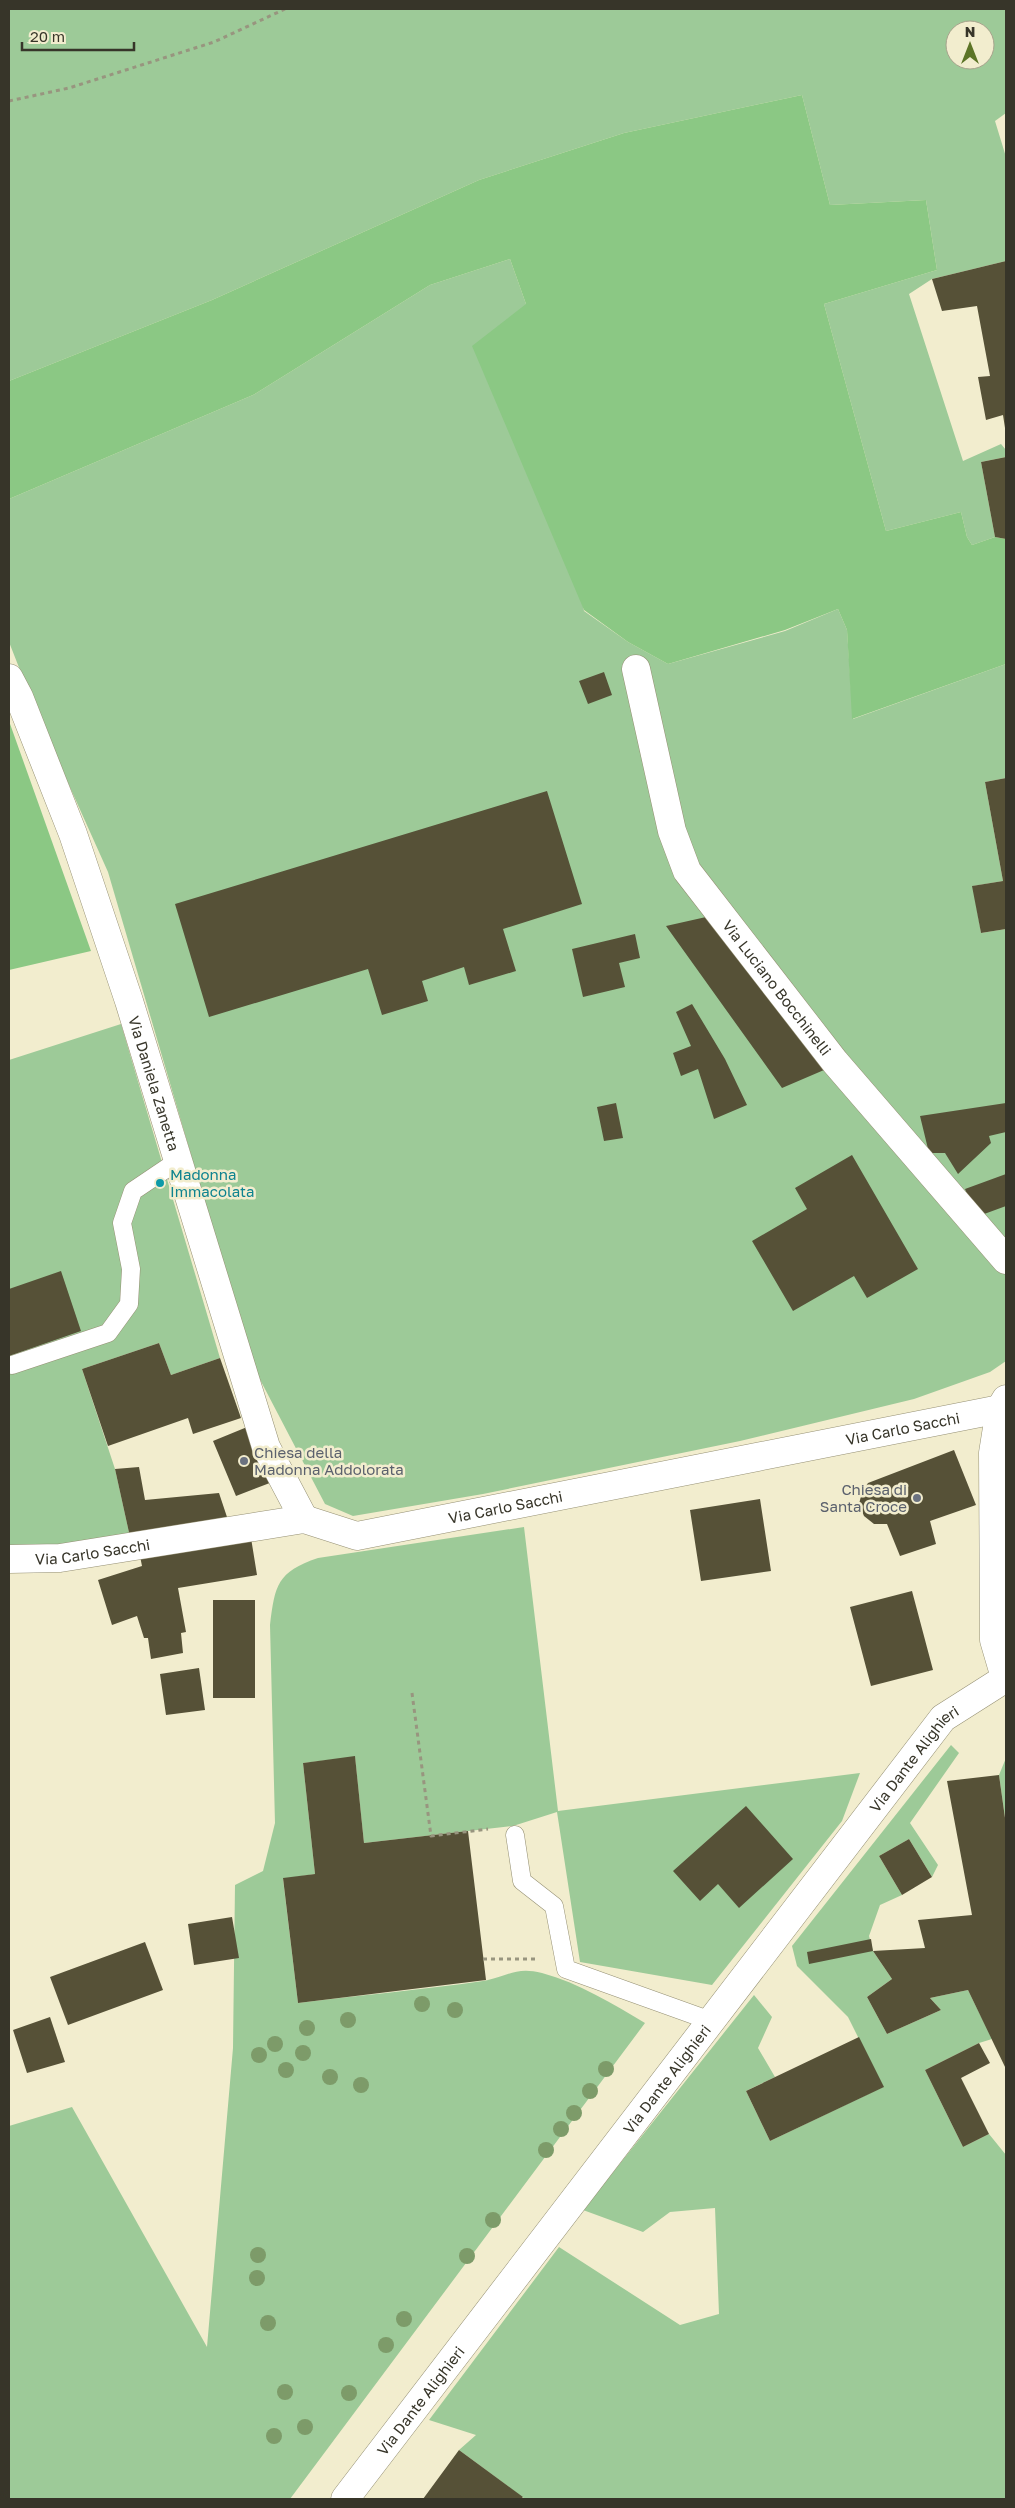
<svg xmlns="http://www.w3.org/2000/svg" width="1015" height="2508" font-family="'Golos Text',sans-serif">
	<rect width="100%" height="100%" fill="#f2edce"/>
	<path fill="#9dca98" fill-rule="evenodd" d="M9,9H1006V113L995,121L1006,157V261L932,279L909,294L963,461L1001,444L1006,450V457L981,462L995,537L972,545L967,537L961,512L886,531L824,304L937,270L926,200L830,205L802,95L624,133L479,180L212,300L9,381ZM955,30H985V60H955Z
		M510,259L526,304L584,611L628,642L668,664L785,631L838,609L847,630L853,719L1006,664V778L985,782L1003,881L973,886L981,933L1006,929V1361L990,1372L914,1399L740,1441L483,1494L353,1516L325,1504L253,1366L108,872L38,716L9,642V499L253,395L430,285Z
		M121,1024L220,1358L171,1375L159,1343L82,1369L115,1469L130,1537L9,1552V1060Z
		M524,1527L558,1811L860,1773L842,1821L712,1985L580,1962L557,1812L513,1826L364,1843L355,1757L303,1763L315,1874L283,1879L298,2003C359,1995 422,1990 483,1981C507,1977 515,1966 542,1973C579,1983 613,2004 645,2023L290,2499H9V2126L72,2107L207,2347L233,2048L235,1885L263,1871L275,1823L270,1625C275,1585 277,1572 318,1558Z
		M951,1745L959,1753L910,1823L938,1865L932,1877L909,1839L879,1856L902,1895L880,1905L869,1936L873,1951L892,1979L867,1997L887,2034L941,2010L930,1998L968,1990L992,2039L979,2043L925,2070L963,2147L989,2134L1006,2155V2499H525L459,2450L476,2435L429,2420L559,2247L680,2325L719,2314L715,2208L670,2212L643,2232L583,2210L754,1995L772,2017L758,2048L775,2077L746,2091L770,2141L883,2087L848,2017L797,1966L792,1946Z
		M1006,1758V1825L999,1775Z"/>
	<path fill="#8bc884" d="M802,95L830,205L926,200L937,270L824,304L886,531L961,512L967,537L972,545L995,537L1006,539V664L852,719L847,630L838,609L785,630L668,664L628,642L584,610L472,346L526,304L510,259L430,285L253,395L9,499V381L212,300L479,180L624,133Z
		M9,721L91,951L9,970Z"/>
	<path fill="#565137" d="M1006,261V428H1005L1003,415L986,420L978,377L990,376L977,306L942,311L932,279Z
		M1006,457V539L995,537L981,462Z
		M604,672L612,695L588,704L579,681Z
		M1006,778V929L981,933L972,886L1003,881L985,782Z
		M547,791L582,904L503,929L516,971L469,985L464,967L422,981L428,1001L382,1015L368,969L209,1017L175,904Z
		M715,915L831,1067L782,1088L666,926Z
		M635,934L640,958L619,963L625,987L583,997L572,949Z
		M692,1004L725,1059L747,1105L714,1119L698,1069L681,1076L673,1053L691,1046L676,1012Z
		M616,1103L623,1138L604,1141L597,1107Z
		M1006,1103V1132L989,1136L991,1143L958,1174L945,1153H929L920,1116Z
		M852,1155L918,1269L867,1298L854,1276L793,1311L752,1241L807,1209L795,1188Z
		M1006,1174V1206L976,1217L965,1189Z
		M61,1271L81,1331L9,1356V1289Z
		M159,1343L171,1375L220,1358L241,1418L193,1434L188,1418L108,1446L82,1369Z
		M252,1425L275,1481L236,1496L213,1441Z
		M954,1450L976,1505L930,1521L936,1544L900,1556L887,1524H874L864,1516L859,1504L862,1492L868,1483Z
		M139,1467L145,1500L219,1493L229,1523L130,1537L115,1469Z
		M760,1499L771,1571L701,1581L690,1510Z
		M251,1538L257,1575L178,1588L186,1632L181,1633L183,1653L151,1659L148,1638H144L137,1616L112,1625L98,1580L142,1566L140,1556Z
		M912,1591L933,1670L871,1686L850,1607Z
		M213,1600H255V1698H213Z
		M199,1668L205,1710L166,1715L160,1674Z
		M355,1756L364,1843L468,1831L486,1980L298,2003L283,1878L315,1874L303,1763Z
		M999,1775L1006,1825V2069L968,1990L930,1998L941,2010L887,2034L867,1997L892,1979L873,1951L925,1948L918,1920L972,1915L947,1781Z
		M746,1806L793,1859L739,1908L718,1884L700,1901L673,1871Z
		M909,1839L932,1877L902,1895L879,1856Z
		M232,1917L239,1958L194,1965L188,1924Z
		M871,1939L873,1951L809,1964L807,1952Z
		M145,1942L163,1990L68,2025L50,1977Z
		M50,2017L65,2062L27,2073L13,2030Z
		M859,2037L884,2087L770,2141L746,2091Z
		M979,2043L990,2063L961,2078L989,2134L963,2147L925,2070Z
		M459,2450L523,2497L521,2499H423Z"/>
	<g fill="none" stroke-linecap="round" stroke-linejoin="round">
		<defs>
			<path id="service" d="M12,1365L108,1333L129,1304L131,1269L122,1223L133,1191L179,1160
				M515,1835L522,1881L554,1906L566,1969L711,2021"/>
			<g id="minor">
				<path id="s1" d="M636,669L672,831L687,871L835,1062L1006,1260"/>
				<path id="s2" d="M9,678L19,697L73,834L129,1001L266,1447L304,1519"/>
				<path d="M1006,1399L1000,1409L993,1453L994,1640L1006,1681"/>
				<path id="s3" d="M9,1559L60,1558L304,1519L357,1536L1000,1409"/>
			</g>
			<g id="tertiary">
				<path id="s4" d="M345,2499L943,1718L1006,1678"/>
			</g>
		</defs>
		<use href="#service" stroke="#959074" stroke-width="19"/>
		<use href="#minor" stroke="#959074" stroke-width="29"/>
		<use href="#tertiary" stroke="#959074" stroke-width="29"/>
		<path stroke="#98957f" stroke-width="3" stroke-dasharray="4 4" stroke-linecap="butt" d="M9,101L69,88L214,42L285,9
			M412,1693L431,1836L488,1829
			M483,1959H536"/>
		<use href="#service" stroke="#fff" stroke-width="18"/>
		<use href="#minor" stroke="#fff" stroke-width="28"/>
		<use href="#tertiary" stroke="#fff" stroke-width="28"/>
	</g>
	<g fill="#7d9b69">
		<circle cx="422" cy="2004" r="8"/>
		<circle cx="455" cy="2010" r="8"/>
		<circle cx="348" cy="2020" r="8"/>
		<circle cx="307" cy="2028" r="8"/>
		<circle cx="275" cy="2044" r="8"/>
		<circle cx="303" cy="2053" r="8"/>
		<circle cx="259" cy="2055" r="8"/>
		<circle cx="606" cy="2069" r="8"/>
		<circle cx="286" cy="2070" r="8"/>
		<circle cx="330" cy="2077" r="8"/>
		<circle cx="361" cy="2085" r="8"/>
		<circle cx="590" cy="2091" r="8"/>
		<circle cx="574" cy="2113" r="8"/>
		<circle cx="561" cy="2129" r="8"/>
		<circle cx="546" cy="2150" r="8"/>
		<circle cx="493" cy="2220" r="8"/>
		<circle cx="258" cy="2255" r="8"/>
		<circle cx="467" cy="2256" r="8"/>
		<circle cx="257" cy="2278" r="8"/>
		<circle cx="404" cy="2319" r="8"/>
		<circle cx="268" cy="2323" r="8"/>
		<circle cx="386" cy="2345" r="8"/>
		<circle cx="285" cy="2392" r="8"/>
		<circle cx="349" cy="2393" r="8"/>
		<circle cx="305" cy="2427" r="8"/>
		<circle cx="274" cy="2436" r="8"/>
	</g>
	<circle fill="#0f9aa8" stroke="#f2edce" stroke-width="2" cx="160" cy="1183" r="5"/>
	<g fill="#6b7280" stroke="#f2edce" stroke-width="2">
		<circle cx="244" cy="1461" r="5"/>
		<circle cx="917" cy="1498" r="5"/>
	</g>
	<g text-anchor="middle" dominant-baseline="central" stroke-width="5" stroke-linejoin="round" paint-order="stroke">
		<g font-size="15" fill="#373529" stroke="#f2edce">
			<text stroke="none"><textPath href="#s1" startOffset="356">Via Luciano Bocchinelli</textPath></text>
			<text stroke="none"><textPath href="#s2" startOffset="431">Via Daniela Zanetta</textPath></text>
			<text stroke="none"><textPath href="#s3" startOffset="910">Via Carlo Sacchi</textPath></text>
			<text stroke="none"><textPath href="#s3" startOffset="505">Via Carlo Sacchi</textPath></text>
			<text stroke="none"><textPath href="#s3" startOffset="84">Via Carlo Sacchi</textPath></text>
			<text stroke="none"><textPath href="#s4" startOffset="934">Via Dante Alighieri</textPath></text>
			<text stroke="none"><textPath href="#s4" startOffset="529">Via Dante Alighieri</textPath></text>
			<text stroke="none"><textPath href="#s4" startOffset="124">Via Dante Alighieri</textPath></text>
		</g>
		<g font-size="15" fill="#0d838f" stroke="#f2edce" text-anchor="start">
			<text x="170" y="1174">Madonna<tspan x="170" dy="17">Immacolata</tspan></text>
		</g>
		<g font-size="15" fill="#5b616d" stroke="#f2edce" text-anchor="start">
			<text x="254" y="1452">Chiesa della<tspan x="254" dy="17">Madonna Addolorata</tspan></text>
			<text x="907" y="1489" text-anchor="end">Chiesa di<tspan x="907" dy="17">Santa Croce</tspan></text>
		</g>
	</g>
	<rect width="1015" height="2508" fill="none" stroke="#373529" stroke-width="20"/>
	<g transform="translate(970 45)"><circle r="24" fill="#f2edce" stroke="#a7a38c"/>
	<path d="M0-4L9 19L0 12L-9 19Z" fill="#5c7426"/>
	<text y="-8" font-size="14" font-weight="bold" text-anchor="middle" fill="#373529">N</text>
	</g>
	<path d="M22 42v8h112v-8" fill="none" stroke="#373529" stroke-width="2.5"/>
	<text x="30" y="42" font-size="15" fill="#373529" stroke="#f2edce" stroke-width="4" paint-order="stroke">20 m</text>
</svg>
